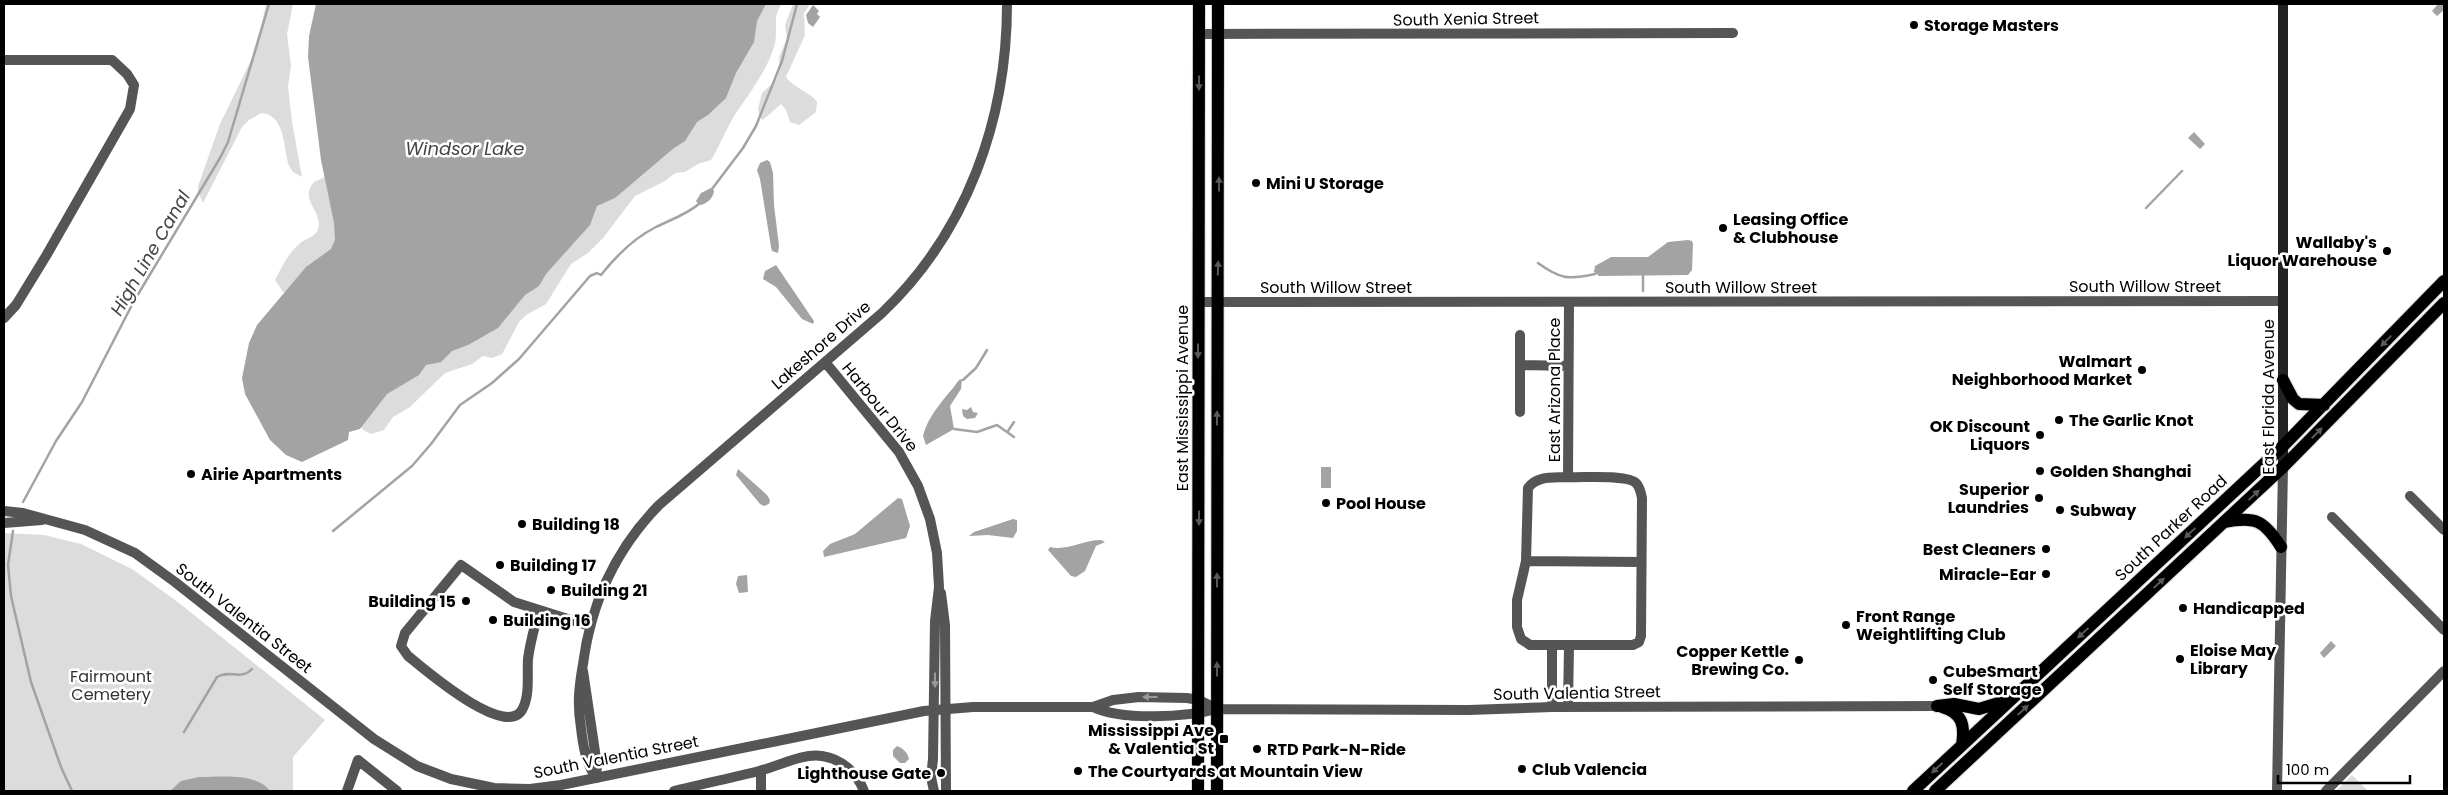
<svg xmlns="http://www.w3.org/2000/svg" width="2448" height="795" font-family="Poppins,sans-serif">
	<rect width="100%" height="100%" fill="#fff"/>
	<path fill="#dcdcdc" d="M266,4H293L287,34L291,66L288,86L292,122L302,177L293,172L289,166C283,148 286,115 261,113L249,120L242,127L203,203L198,192V186L220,124L256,50Z
		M764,4H782C772,15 778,30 775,43C770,65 751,92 738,110C727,126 721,144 711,160L698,164L685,172L675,173L665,181L635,196L603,238L588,253L571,264L546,304L526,315L519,322L502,354L492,358L483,356L472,364L445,373L410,407L393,417L384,430L371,434L363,430L360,423L368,407L447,349L594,208L750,30Z
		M793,4H810L804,13L805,35L786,77C793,88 812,93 817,102L816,112L799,125L790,122L786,110L781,104L763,120L760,118L758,109L762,93L776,80L780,70L779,57L787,39L785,25Z
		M325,177L340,241L286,292H283L275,280C283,265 289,251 303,241C308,238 316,236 318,229C324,211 298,201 314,182Z
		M4,533L44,535L81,544L132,569L179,603L325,720L293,757V791H4Z
		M2352,775L2368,791H2336Z"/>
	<path fill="#a3a3a3" d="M316,4H766L757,21L754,42L736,73L726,98L708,115L697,122L685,141L674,148L615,198L597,206L590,225L546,274L539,286L525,295L498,328L468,345L452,351L441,362L426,365L419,375L387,394L360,429L349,432L348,440L302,462L286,455L270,440L245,394L242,378L249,343L257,325L306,267L331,249L335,240L334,223L321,160L308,57L309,36Z
		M2438,4H2444V10L2437,16L2432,11Z
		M813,5L819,11L817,14L820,17L813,27L808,23L806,15Z
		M2194,132L2205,144L2200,149L2188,138Z
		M767,160L770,162L773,173L774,205L779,246L778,253L772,251L771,247L760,179L757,170L760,163Z
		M711,188L714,190C714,198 706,205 699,205L696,201L701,193Z
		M1688,240L1692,241L1693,244L1692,270L1688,275L1599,276L1594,272L1595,266L1611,257H1648L1668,242Z
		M776,265L814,321L813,324L802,319L776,287L763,279L765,271Z
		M962,379L961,389L950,406L954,429L926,445L923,436C929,413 946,398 959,380Z
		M971,407L973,412L978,413L975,418L967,419L963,416L962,409L967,410Z
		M1321,467H1331V488H1321Z
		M738,469L767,495L770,500L769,504L764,506L760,504L736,475Z
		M898,498L902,499L910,526L906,538L824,557L823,551L830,544L855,534Z
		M1013,519L1017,520V531L1013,538L988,535L969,536L974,532Z
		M1101,540L1105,542L1096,546L1085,571L1076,577L1071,576L1048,550L1050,547C1067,551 1083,540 1101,540Z
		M747,575L748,592L739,593L736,584L738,576Z
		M2331,641L2336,646L2324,658L2320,653Z
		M897,746C903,748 908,753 909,759L905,763H900L893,756V750Z
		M199,777C221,777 256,772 270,791H170L181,781Z"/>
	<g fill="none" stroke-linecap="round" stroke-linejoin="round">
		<path stroke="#a3a3a3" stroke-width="2.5" d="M712,189L743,148L756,126L782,61L797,4
			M2146,208L2182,171
			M1538,263C1560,279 1568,280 1595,274
			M1643,291V274
			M963,380L976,368L987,350
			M954,429L977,432L997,425L1014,437
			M1008,431L1014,422
			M23,502L56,441L82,402L134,301L220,158L228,142L269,4
			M13,531L8,565L11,596L31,682L61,767L72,791
			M333,531L412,466L431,444L460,405L492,383L519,359L590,276L597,273L601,275C616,256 634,238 656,227C670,220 688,214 700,203
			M184,732L217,677C229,669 241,681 252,669"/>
		<defs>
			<path id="primary" d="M2283,380L2293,399L2299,404L2324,405
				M2224,522C2255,516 2264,520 2281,547
				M1937,706L1954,704L1979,709L2005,701
				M1942,707C1963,713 1965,726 1962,745
				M1198,791L1199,4
				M1217,791L1218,4
				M1913,791L2283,446L2444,281
				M1935,791L2283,467L2444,303"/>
		</defs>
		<use href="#primary" stroke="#dbdbdb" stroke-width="14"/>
		<path stroke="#555" stroke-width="10" d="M1199,34L1733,33
			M4,60H112L127,74L134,85L130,109L46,256L16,305L4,318
			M1520,335V412
			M825,362L899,452L918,486L930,519L937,553L939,587L935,621L933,759L931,777L934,791
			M1520,365L1568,366
			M1568,477C1582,478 1627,474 1636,483C1640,487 1641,493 1642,498L1641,636L1639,642L1633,645H1530L1521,639L1517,627V600L1526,561L1528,488C1537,475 1554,478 1568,477Z
			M1568,477L1569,303
			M2410,496L2444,530
			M2332,517L2444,630
			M1526,561L1641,562
			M941,593L945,625L946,791
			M539,610C535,626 530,642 528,659C527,674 530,694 523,708C508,742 424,669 408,656L401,646L405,633L461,565L514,602L590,626
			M583,671L597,765L596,778
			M1552,707V645
			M1568,707L1569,645
			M596,778C586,763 583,746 581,728C577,704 579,687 583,664C591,603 616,549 659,505L882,313C967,232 1007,120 1007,4
			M347,791L358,760L397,791
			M674,791C702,784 731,778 759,771C779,766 802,753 822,756C842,759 857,773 864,791
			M761,791V771
			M2326,791L2444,671"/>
		<path stroke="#555" stroke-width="10" d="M1198,302L2283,301
			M4,511L23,513L85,530L135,553L175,582L374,739L417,766L451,779L494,788L530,789L561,785L924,711L973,707H1093L1113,700L1139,697L1187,698L1199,700L1217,709
			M4,523L42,520
			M1093,707C1122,721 1187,717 1217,709L1469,710L1552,707L1937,706
			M2277,791L2283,467"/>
		<path stroke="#222" stroke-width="10" d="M2283,467V4"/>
		<use href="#primary" stroke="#000" stroke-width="12"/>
	</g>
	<defs><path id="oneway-solid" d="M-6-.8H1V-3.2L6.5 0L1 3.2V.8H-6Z" transform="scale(1.25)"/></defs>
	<g fill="#595959">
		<use href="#oneway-solid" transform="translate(1199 83) rotate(90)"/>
		<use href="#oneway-solid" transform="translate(1219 184) rotate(-90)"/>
		<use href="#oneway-solid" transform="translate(1218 268) rotate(-88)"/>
		<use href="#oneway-solid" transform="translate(2386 341) rotate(134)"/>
		<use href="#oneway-solid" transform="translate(1198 351) rotate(90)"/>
		<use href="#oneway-solid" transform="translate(1217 418) rotate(-90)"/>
		<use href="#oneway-solid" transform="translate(2317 433) rotate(-45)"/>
		<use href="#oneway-solid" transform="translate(2254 495) rotate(-43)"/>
		<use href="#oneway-solid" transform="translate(1199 518) rotate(90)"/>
		<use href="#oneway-solid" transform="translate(2190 533) rotate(137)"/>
		<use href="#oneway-solid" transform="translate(1217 580) rotate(-90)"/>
		<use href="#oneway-solid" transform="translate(2159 583) rotate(-43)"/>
		<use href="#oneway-solid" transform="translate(2083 633) rotate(137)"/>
		<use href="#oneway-solid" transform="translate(1217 669) rotate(-90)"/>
		<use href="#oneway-solid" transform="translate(2023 710) rotate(-43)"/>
		<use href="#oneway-solid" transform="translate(1937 768) rotate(137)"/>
	</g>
	<g fill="#999">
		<use href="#oneway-solid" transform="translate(935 680) rotate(90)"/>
		<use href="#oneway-solid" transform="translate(1150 697) rotate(-180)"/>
	</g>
	<g fill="#000" stroke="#fff" stroke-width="2">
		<circle cx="1914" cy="25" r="5"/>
		<circle cx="1256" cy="183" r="5"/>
		<circle cx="1723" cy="228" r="5"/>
		<circle cx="2387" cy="251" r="5"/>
		<circle cx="2142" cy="370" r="5"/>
		<circle cx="2059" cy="420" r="5"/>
		<circle cx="2040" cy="435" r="5"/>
		<circle cx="2040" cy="471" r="5"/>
		<circle cx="191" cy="474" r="5"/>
		<circle cx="2039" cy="498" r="5"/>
		<circle cx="1326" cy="503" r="5"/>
		<circle cx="2060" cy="510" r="5"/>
		<circle cx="522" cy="524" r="5"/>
		<circle cx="2046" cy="549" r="5"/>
		<circle cx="500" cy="565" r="5"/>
		<circle cx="2046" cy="574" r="5"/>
		<circle cx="551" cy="590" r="5"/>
		<circle cx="466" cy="601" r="5"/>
		<circle cx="2183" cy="608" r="5"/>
		<circle cx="493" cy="620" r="5"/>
		<circle cx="1846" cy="625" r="5"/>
		<circle cx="2180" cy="659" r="5"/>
		<circle cx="1799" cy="660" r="5"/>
		<circle cx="1933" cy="680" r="5"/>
		<rect x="1219" y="734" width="10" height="10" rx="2.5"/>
		<circle cx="1257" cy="749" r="5"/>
		<circle cx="1522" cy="769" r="5"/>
		<circle cx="1078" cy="771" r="5"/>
		<circle cx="941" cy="773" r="5"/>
	</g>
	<g text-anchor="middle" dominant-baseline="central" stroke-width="5" stroke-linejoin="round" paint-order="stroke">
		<g font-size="16" fill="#000" stroke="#fff">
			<text transform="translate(1466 19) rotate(-1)">South Xenia Street</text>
			<text x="2145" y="286">South Willow Street</text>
			<text x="1336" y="287">South Willow Street</text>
			<text x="1741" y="287">South Willow Street</text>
			<text transform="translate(821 345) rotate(-41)">Lakeshore Drive</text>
			<text transform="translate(1554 390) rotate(-90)">East Arizona Place</text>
			<text transform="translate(2268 397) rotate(-90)">East Florida Avenue</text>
			<text transform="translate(1182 398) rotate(-90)">East Mississippi Avenue</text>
			<text transform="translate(880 407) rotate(51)">Harbour Drive</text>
			<text transform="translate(2171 528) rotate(-43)">South Parker Road</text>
			<text transform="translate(244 618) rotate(38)">South Valentia Street</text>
			<text transform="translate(1577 693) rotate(-1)">South Valentia Street</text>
			<text transform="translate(616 757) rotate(-11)">South Valentia Street</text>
		</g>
		<g font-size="16" font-weight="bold" fill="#000" stroke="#fff" text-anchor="start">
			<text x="1924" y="25">Storage Masters</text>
			<text x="1266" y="183">Mini U Storage</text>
			<text x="1733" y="219">Leasing Office<tspan x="1733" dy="18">&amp; Clubhouse</tspan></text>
			<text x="2377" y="242" text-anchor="end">Wallaby's<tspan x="2377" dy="18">Liquor Warehouse</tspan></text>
			<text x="2132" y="361" text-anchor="end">Walmart<tspan x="2132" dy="18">Neighborhood Market</tspan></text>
			<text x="2069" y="420">The Garlic Knot</text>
			<text x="2030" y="426" text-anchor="end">OK Discount<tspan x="2030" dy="18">Liquors</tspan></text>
			<text x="2050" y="471">Golden Shanghai</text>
			<text x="201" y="474">Airie Apartments</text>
			<text x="2029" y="489" text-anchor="end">Superior<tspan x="2029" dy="18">Laundries</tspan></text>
			<text x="1336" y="503">Pool House</text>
			<text x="2070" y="510">Subway</text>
			<text x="532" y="524">Building 18</text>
			<text x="2036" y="549" text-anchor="end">Best Cleaners</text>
			<text x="510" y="565">Building 17</text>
			<text x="2036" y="574" text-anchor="end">Miracle-Ear</text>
			<text x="561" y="590">Building 21</text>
			<text x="456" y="601" text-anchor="end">Building 15</text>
			<text x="2193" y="608">Handicapped</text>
			<text x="1856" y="616">Front Range<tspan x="1856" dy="18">Weightlifting Club</tspan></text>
			<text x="503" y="620">Building 16</text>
			<text x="2190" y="650">Eloise May<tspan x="2190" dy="18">Library</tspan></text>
			<text x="1789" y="651" text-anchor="end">Copper Kettle<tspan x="1789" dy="18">Brewing Co.</tspan></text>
			<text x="1943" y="671">CubeSmart<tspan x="1943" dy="18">Self Storage</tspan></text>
			<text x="1214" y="730" text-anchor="end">Mississippi Ave<tspan x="1214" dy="18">&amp; Valentia St</tspan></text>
			<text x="1267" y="749">RTD Park-N-Ride</text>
			<text x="1532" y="769">Club Valencia</text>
			<text x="1088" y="771">The Courtyards at Mountain View</text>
			<text x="931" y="773" text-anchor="end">Lighthouse Gate</text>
		</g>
		<g font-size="16" fill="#333" stroke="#fff">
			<text x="111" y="676">Fairmount<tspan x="111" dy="18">Cemetery</tspan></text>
		</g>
		<g font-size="18" font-style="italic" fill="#444" stroke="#fff">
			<text x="465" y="148">Windsor Lake</text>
			<text transform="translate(150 253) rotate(-60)">High Line Canal</text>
		</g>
	</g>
	<rect width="2448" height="795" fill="none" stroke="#000000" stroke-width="10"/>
	<path d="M2278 775v8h132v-8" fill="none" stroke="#000000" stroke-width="2.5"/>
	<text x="2286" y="775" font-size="15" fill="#000000" stroke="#ffffff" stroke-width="4" paint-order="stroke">100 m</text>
</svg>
